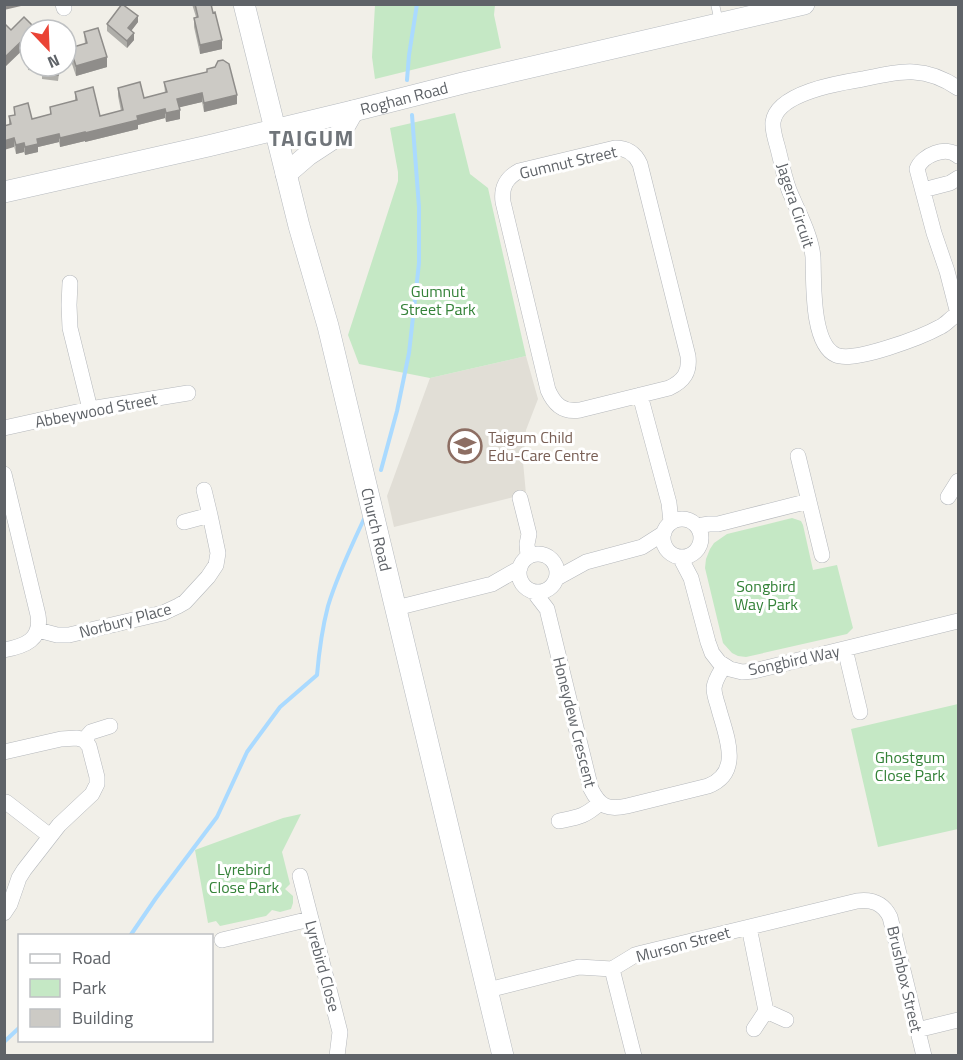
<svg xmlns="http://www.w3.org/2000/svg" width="963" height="1060" font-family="'Titillium Web',sans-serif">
	<rect width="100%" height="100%" fill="#f1efe8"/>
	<path fill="#e1ded6" d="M526,356L538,399L526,430L523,462L526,494L394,527L387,496L430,378Z"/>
	<path fill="#c5e8c5" d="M375,5H495L494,15L501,48L375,79L372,57Z
		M455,113L470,174L488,188L526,356L430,378L359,364L348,335L398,181V172L390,128Z
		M792,518L801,521L803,525L813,570L837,565L853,628L847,634L746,657L738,656L732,653L723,643L705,568L706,559L710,549L714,543L727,534Z
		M958,704V829L878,847L851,729Z
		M301,814L282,852L290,884L285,889L293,896V903L291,909L280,912L272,910L266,916L220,926L216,921L208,923L195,850L283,818Z"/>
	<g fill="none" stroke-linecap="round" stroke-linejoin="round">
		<path stroke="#aadaff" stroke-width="4" d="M407,80L409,55L417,4
			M381,470L397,411L409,353L419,263V207L412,115
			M130,936L156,898L217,817L247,752L280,707L317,675C319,652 322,629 328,606C337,576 351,547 364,519
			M4,1042L20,1027"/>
		<defs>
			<path id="lane" d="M715,4L719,22"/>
			<path id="street" d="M63,4L64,8
				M958,88C924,65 901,71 863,79C838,83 777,93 773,122C772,132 777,143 779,153C783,168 785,183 792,197C800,216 811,236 813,257C814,281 811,344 836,355C854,363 922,337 940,327C947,324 951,317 958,314
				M615,148C627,148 635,153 640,164L688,356C690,372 684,381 669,388L580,410C563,413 554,404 548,390L503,202C501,187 506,178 519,171Z
				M923,190L950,183L958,178
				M70,283L69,305L70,328L90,409
				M958,314L947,271L934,233L917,169C922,155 947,145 958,156
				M640,395L669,503L671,522
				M4,428L90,409L188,393
				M798,456L822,555
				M4,474L38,615C42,640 25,646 4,650
				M948,497L958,481
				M520,498L529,534L527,544L528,556
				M663 538a19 19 0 1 1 38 0a19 19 0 1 1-38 0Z
				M184,522L210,515L204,490
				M697,526L709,524H718L809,501
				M519 573a19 19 0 1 1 38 0a19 19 0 1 1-38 0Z
				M680,557L691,578L708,642L712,653L719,662L730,669L742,672L754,671L958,621
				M557,578L586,562L642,547L664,533
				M536,592L537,596L547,609L591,789C600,807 608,810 627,806L708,786C744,772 725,734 718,706C716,700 714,694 714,688C715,679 720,673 724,666
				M396,608L492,584L520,568
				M38,630L57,635H69L163,613L178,606L185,602L208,577L216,565L218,553L210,515
				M845,649L860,712
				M84,740L91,732L110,726
				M4,752L61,739L77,738L84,740L89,746L97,777V784L92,794L59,825L24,870L19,878L10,904L4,913
				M6,802L50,836
				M559,821C579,817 584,817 600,803
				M300,876L340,1032L337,1056
				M749,927L766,1011
				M222,940L310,919
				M612,969L634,1056
				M488,990L579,967L612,969L635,955L642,953L857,901C872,899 883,903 890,917L924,1056
				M754,1029L766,1011L786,1020
				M917,1030L958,1020"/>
			<g id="secondary">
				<path id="s1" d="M244,4L299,226L328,326L503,1056"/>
				<path d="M286,174L308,155L340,134L353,111"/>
				<path id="s2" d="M4,192L208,146L353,111L463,83L804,4"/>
			</g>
		</defs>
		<use href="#lane" stroke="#b5b8bc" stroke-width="9"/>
		<use href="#street" stroke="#b5b8bc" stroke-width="16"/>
		<use href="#secondary" stroke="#b6babf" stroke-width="22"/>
		<use href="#lane" stroke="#fff" stroke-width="8"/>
		<use href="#street" stroke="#fff" stroke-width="15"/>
		<use href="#secondary" stroke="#fff" stroke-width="21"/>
	</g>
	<path fill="#afaea9" d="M192,4H211L222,49L200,54L194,27V18L196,17Z
		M138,22L131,31L134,40L127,48L107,31V24Z
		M84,32L107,67L76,76L70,58V48L85,44Z
		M30,48V66H60L58,81L42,79V72L28,70Z
		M207,69L237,104L204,112L202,102L179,107L180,119L166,122L165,118L138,125V129L85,142V141L60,147L59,142L38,147V152L25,155L24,152L16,154L9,125V116L14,115V107L32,119L50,114V107L75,101V92L100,116L121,111L118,96V88L144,98L165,93L164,82L207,72Z"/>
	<path fill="#8f8d8a" d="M4,4H21V6L4,10Z
		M138,16V22L128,35V28Z
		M30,33V43L4,68V58Z
		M134,33V40L127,48V41Z
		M222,40V49L200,54V45Z
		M107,57V67L76,76V66Z
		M202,93V102L177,108V99Z
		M237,95V104L204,112V103Z
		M165,109V118L138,125V129L85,142V133L137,116Z
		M180,110V119L166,122V113Z
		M85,132V141L60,147V138Z
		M59,134V142L38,147V152L25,155V147L37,139Z
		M14,138V147L4,150V141Z
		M24,143V152L16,154V145Z"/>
	<path fill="#cccac5" stroke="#8f8d8a" stroke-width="1.5" d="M122,4L138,16L128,28L134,33L127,41L107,24Z
		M195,4H211L213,13L215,12L222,40L200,45L194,18L198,17Z
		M24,17L35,28L33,30H30V33L4,58V23L11,30Z
		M98,28L107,57L76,66L70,48L87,43L84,32Z
		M30,48V64L28,63Z
		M223,60L229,64L237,95L204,103L202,93L177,99L180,110L166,113L165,109L137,116L138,120L85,133V132L60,138L59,134L37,139L38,144L25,147L24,143L16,145L14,138L4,141V126L11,124L9,116L15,115L14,107L28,103L32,119L51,114L50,107L77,100L75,92L93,87L100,116L123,110L118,88L140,82L144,98L167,92L164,82L207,72V69L215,67L218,61Z
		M43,66H59L58,75L42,72Z"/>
	<defs>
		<symbol id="school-ring" viewBox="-11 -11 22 22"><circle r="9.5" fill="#fff" stroke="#8d6e63" stroke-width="1.5"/><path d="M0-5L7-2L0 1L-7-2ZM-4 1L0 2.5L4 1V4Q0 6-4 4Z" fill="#8d6e63"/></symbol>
	</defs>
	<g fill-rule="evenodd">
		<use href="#school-ring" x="446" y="427" width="38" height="38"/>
	</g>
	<g text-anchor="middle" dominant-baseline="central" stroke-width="6" stroke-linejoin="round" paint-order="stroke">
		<g font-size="16" fill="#5f6368" stroke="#fff">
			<text stroke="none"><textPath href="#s2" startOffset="411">Roghan Road</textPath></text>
			<text transform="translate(568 162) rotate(-13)">Gumnut Street</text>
			<text transform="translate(796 205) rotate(72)">Jagera Circuit</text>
			<text transform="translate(96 410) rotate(-11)">Abbeywood Street</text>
			<text stroke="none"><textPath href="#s1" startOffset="542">Church Road</textPath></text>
			<text transform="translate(125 620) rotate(-15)">Norbury Place</text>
			<text transform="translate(794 660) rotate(-12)">Songbird Way</text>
			<text transform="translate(575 722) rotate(76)">Honeydew Crescent</text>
			<text transform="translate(683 944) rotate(-15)">Murson Street</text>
			<text transform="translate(323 966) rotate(75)">Lyrebird Close</text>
			<text transform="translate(905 979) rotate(77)">Brushbox Street</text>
		</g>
		<g font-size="16" fill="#348238" stroke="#fff">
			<text x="438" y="291">Gumnut<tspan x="438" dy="18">Street Park</tspan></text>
			<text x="766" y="586">Songbird<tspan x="766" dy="18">Way Park</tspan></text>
			<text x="910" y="757">Ghostgum<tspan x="910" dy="18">Close Park</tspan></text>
			<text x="244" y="869">Lyrebird<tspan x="244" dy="18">Close Park</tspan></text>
		</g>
		<g font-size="16" fill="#785e54" stroke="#fff" text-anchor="start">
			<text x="488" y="437">Taigum Child<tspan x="488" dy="18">Edu-Care Centre</tspan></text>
		</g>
		<g font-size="22" font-weight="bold" letter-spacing="1.5" fill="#70757a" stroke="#fff">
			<text x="312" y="138">TAIGUM</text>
		</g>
	</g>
	<rect width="963" height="1060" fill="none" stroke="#5f6368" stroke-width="12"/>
	<rect x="18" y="934" width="195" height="108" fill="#ffffff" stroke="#bfc1c3" stroke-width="1.5"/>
	<rect x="30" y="954" width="30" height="9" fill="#ffffff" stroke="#bfc1c3" stroke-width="1.5"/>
	<text x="72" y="964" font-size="18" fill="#5f6368">Road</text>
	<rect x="30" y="979" width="30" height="18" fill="#c5e8c5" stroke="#bfc1c3" stroke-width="1.5"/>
	<text x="72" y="994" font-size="18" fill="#5f6368">Park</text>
	<rect x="30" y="1009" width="30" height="18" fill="#cccac5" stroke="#bfc1c3" stroke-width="1.5"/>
	<text x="72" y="1024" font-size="18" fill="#5f6368">Building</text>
	<g transform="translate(48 48) rotate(157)"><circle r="28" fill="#ffffff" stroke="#bfc1c3" stroke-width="1.5"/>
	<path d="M0-4.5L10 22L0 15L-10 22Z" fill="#ea4335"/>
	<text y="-9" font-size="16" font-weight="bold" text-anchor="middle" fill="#5f6368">N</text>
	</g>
</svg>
